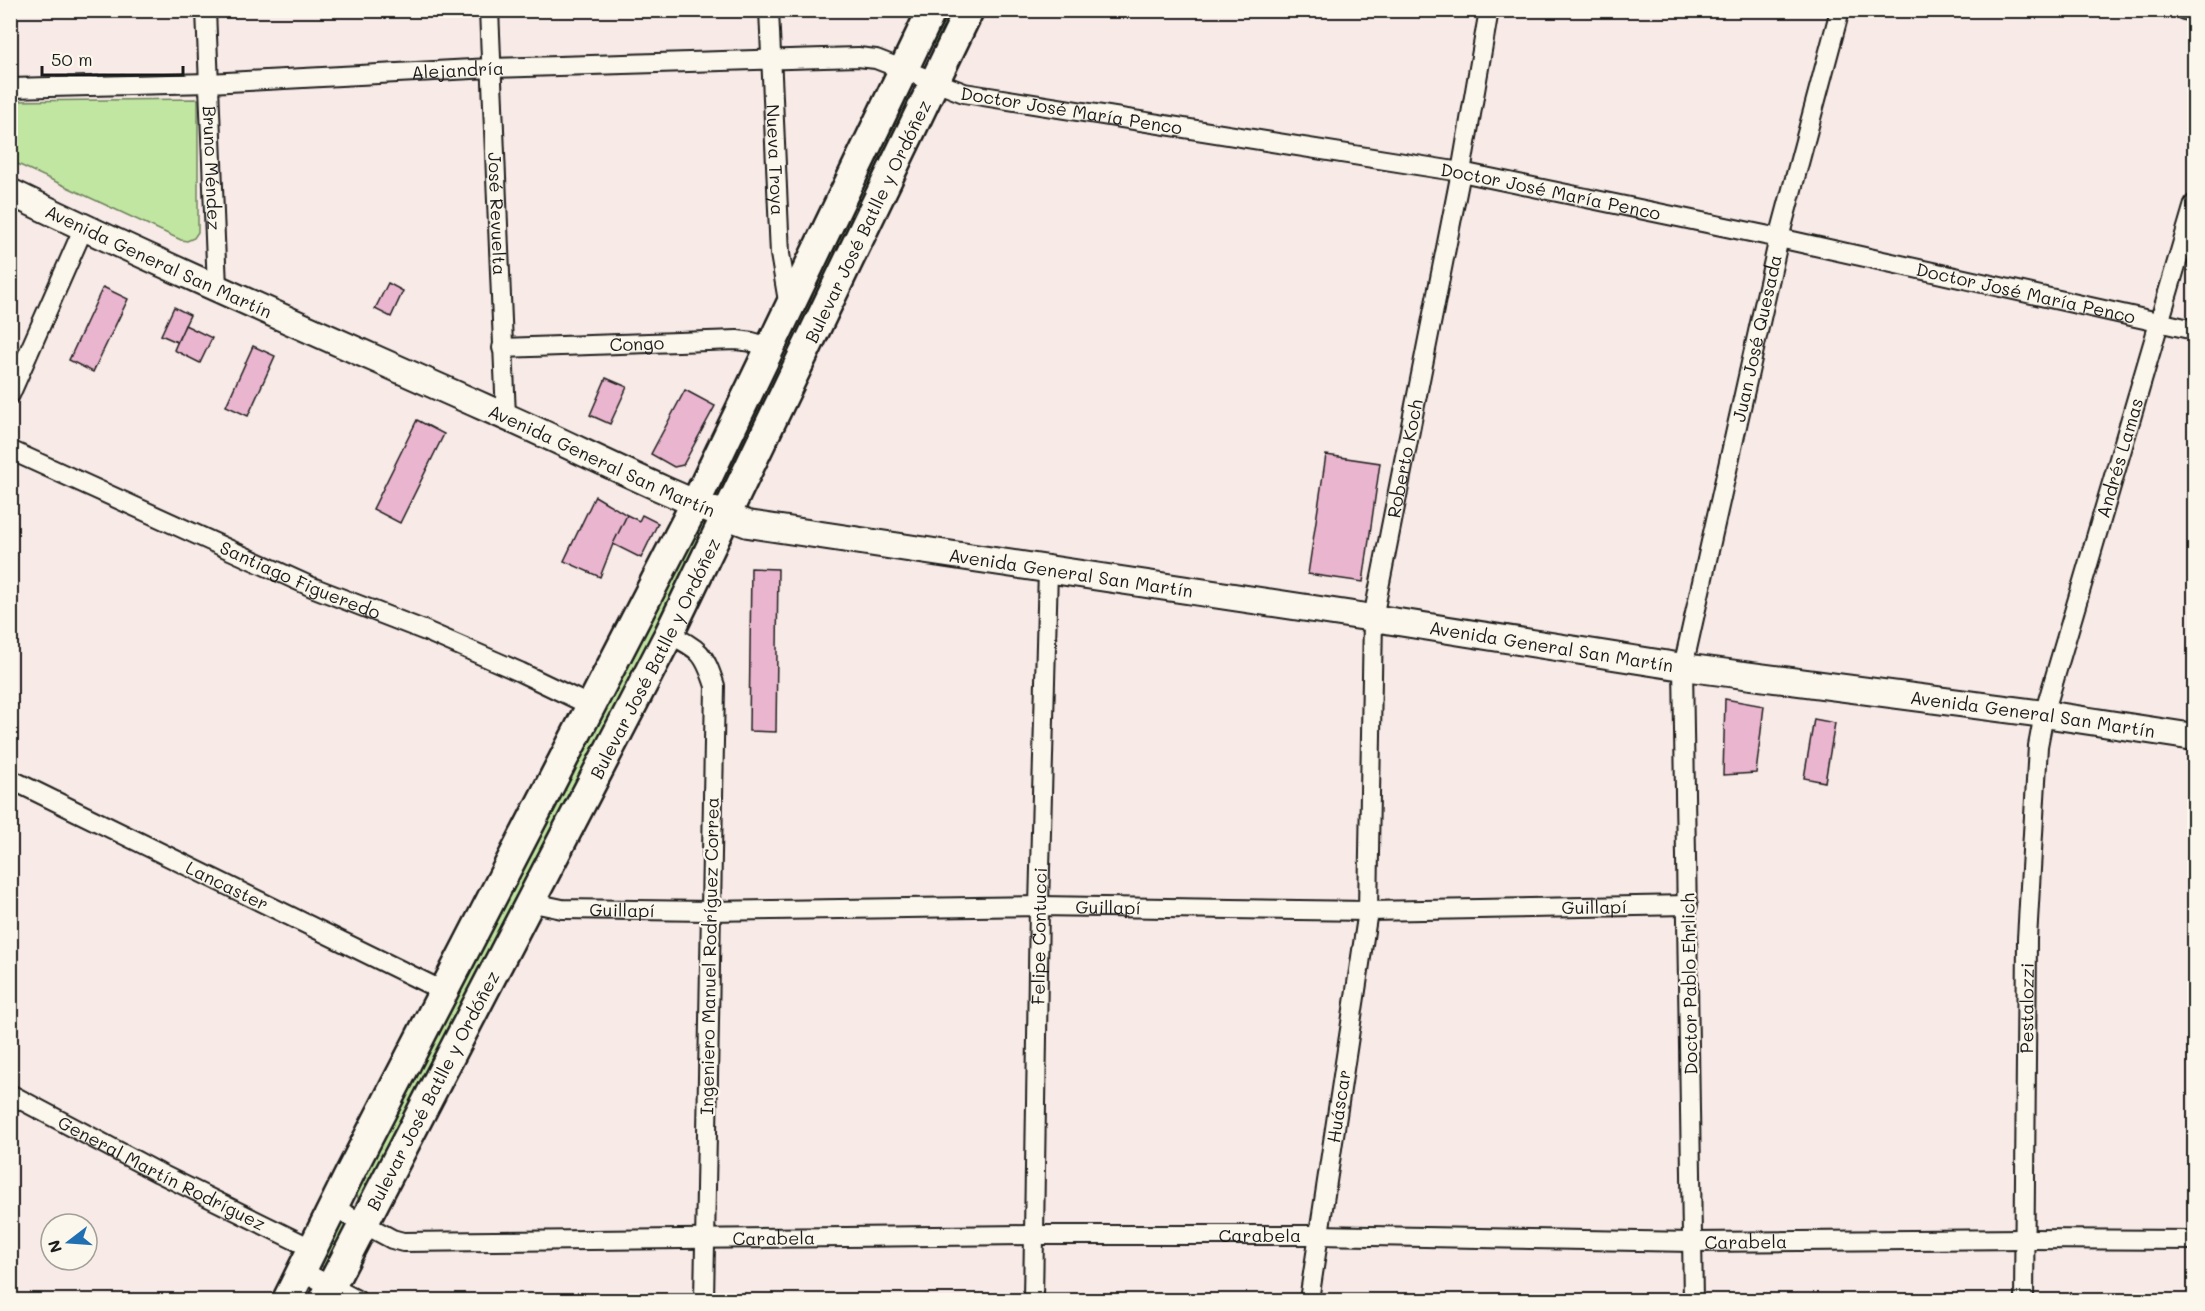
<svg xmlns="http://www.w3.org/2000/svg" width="2205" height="1311" font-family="Mali,sans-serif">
	<rect width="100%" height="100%" fill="#f8eae6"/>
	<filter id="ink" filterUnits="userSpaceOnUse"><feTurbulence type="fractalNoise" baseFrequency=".0167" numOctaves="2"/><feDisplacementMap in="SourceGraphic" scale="12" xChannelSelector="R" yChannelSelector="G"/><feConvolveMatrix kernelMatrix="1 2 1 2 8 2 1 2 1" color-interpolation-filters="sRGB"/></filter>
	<g filter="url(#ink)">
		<path fill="#c1e6a1" stroke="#6e815e" stroke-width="1.5" d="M949,11H958L935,49L932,45Z
			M910,94L915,96L720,498L717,497L715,492L907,95Z
			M198,99V232L194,238L187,241L181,240L11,161V101Z
			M702,523L707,525V528L365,1197L358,1198L357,1193L699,524Z
			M345,1222L349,1224L327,1270L324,1269L321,1265L342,1223Z"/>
		<path fill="#eab5cf" stroke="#1c1c1c" stroke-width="1.5" d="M388,283L403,291L391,317L375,309Z
			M103,287L128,299L93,372L69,360Z
			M174,307L190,315L177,342L161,335Z
			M185,325L212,338L200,363L174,350Z
			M253,346L275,356L248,416L226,406Z
			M606,378L627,387L610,424L590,415Z
			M685,390L715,406L683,465L674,467L651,454Z
			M417,420L444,434L400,523L373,509Z
			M1326,455L1380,463L1363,582L1308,574Z
			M595,496L627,515L613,544L600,577L564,561Z
			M627,515L639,521L642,515L658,523L641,558L613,544Z
			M751,568L778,569L776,732L749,731Z
			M1725,699L1764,706L1756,773L1723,775Z
			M1814,719L1835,723L1825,782L1804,778Z"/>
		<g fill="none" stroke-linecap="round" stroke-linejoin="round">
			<defs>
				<g id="street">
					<path id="s1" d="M206,10L217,288"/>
					<path id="s2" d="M489,10L506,416"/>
					<path id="s3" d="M769,10L780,254L789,307"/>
					<path d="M2184,10L2194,12"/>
					<path id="s4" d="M10,88L209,83L491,68L858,57L876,59L964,93L1461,172L1779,238L2194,330"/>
					<path id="s5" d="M502,348L737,340L752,342L770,347"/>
					<path d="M10,395L84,227"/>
					<path id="s6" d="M10,450L312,587L426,631L520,672L591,706"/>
					<path d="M669,634C700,650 704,652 715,686L704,1300"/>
					<path id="s7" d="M10,779L443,991"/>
					<path id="s8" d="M529,902L562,909L709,911L1039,906L1368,911L1688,905"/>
					<path id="s9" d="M10,1094L159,1173L313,1249"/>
					<path id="s10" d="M334,1208L392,1239L403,1242L1034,1235H1317L1692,1242L2025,1239L2194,1240"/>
					<path d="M302,1271L357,1300"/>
					<path id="s11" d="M1033,1300L1039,906L1048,570"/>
					<path id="s12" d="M1309,1300L1368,911L1373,618L1461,172L1489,10"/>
					<path id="s13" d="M1693,1300L1683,667L1779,238L1840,10"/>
					<path id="s14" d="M2024,1300L2027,939L2038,746L2044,714L2194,204"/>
				</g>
				<g id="secondary">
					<path id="s15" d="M10,192C167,268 327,337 486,408C574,446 658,491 748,524L1373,618L1683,667L2044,714L2194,737"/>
				</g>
				<g id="primary">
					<path d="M287,1300L350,1173L695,504L932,10"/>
					<path id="s16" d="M324,1300L669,634L969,10"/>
				</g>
			</defs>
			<use href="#street" stroke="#1c1c1c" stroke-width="22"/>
			<use href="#secondary" stroke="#1c1c1c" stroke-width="30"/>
			<use href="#primary" stroke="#1c1c1c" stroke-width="33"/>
			<use href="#street" stroke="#fbf7ec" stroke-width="18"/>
			<use href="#secondary" stroke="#fbf7ec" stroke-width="26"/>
			<use href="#primary" stroke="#fbf7ec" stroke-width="28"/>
		</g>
	</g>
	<g text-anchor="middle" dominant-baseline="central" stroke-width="4.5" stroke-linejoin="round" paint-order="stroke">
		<g font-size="18" fill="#1c1c1c" stroke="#fbf7ec">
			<text stroke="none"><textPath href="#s4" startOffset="448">Alejandría</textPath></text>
			<text stroke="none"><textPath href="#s4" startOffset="1070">Doctor José María Penco</textPath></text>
			<text stroke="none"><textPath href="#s3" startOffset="150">Nueva Troya</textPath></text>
			<text stroke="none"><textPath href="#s1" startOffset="158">Bruno Méndez</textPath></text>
			<text stroke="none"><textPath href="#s4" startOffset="1556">Doctor José María Penco</textPath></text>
			<text stroke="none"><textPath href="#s2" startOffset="204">José Revuelta</textPath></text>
			<text stroke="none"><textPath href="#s16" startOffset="1208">Bulevar José Batlle y Ordóñez</textPath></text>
			<text stroke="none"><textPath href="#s15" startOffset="164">Avenida General San Martín</textPath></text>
			<text stroke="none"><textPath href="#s4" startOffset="2042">Doctor José María Penco</textPath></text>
			<text stroke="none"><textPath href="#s13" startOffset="970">Juan José Quesada</textPath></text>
			<text stroke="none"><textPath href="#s5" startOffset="135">Congo</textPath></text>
			<text stroke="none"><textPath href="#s12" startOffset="849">Roberto Koch</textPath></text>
			<text stroke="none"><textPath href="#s14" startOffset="854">Andrés Lamas</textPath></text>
			<text stroke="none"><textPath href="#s15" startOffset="650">Avenida General San Martín</textPath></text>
			<text stroke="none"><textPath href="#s15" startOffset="1136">Avenida General San Martín</textPath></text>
			<text stroke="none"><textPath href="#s6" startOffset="318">Santiago Figueredo</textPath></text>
			<text stroke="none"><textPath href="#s15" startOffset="1622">Avenida General San Martín</textPath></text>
			<text stroke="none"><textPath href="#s16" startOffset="722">Bulevar José Batlle y Ordóñez</textPath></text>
			<text stroke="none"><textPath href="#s15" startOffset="2108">Avenida General San Martín</textPath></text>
			<text stroke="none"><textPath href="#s7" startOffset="242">Lancaster</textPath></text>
			<text stroke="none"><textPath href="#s8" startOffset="580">Guillapí</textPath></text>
			<text stroke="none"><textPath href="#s8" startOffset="1066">Guillapí</textPath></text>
			<text stroke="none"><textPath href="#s8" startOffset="94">Guillapí</textPath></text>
			<text stroke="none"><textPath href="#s11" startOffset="364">Felipe Contucci</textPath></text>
			<text transform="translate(709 956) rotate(-89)">Ingeniero Manuel Rodríguez Correa</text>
			<text transform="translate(1689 984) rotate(-91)">Doctor Pablo Ehrlich</text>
			<text stroke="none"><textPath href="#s14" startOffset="292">Pestalozzi</textPath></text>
			<text stroke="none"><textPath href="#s16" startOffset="236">Bulevar José Batlle y Ordóñez</textPath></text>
			<text stroke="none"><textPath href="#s12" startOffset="196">Huáscar</textPath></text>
			<text stroke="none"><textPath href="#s9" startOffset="171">General Martín Rodríguez</textPath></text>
			<text stroke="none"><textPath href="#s10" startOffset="934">Carabela</textPath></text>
			<text stroke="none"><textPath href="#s10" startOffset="448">Carabela</textPath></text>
			<text stroke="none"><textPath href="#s10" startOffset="1420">Carabela</textPath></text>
		</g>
	</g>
	<rect width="2205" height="1311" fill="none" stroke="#fbf7ec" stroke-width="36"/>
	<rect x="18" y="18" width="2169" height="1275" fill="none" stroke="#1c1c1c" stroke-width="2" filter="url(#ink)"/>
	<g transform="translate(69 1242) rotate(253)"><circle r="28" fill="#fbf7ec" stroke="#a29f99" stroke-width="1.5"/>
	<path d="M0-4.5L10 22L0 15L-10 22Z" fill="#1f6fb2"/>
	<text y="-9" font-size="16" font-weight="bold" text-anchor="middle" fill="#1c1c1c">N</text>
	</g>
	<path d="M42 66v9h141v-9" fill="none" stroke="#1c1c1c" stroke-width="3"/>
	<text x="51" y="66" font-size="18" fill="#1c1c1c" stroke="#fbf7ec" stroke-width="4.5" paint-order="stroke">50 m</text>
</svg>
